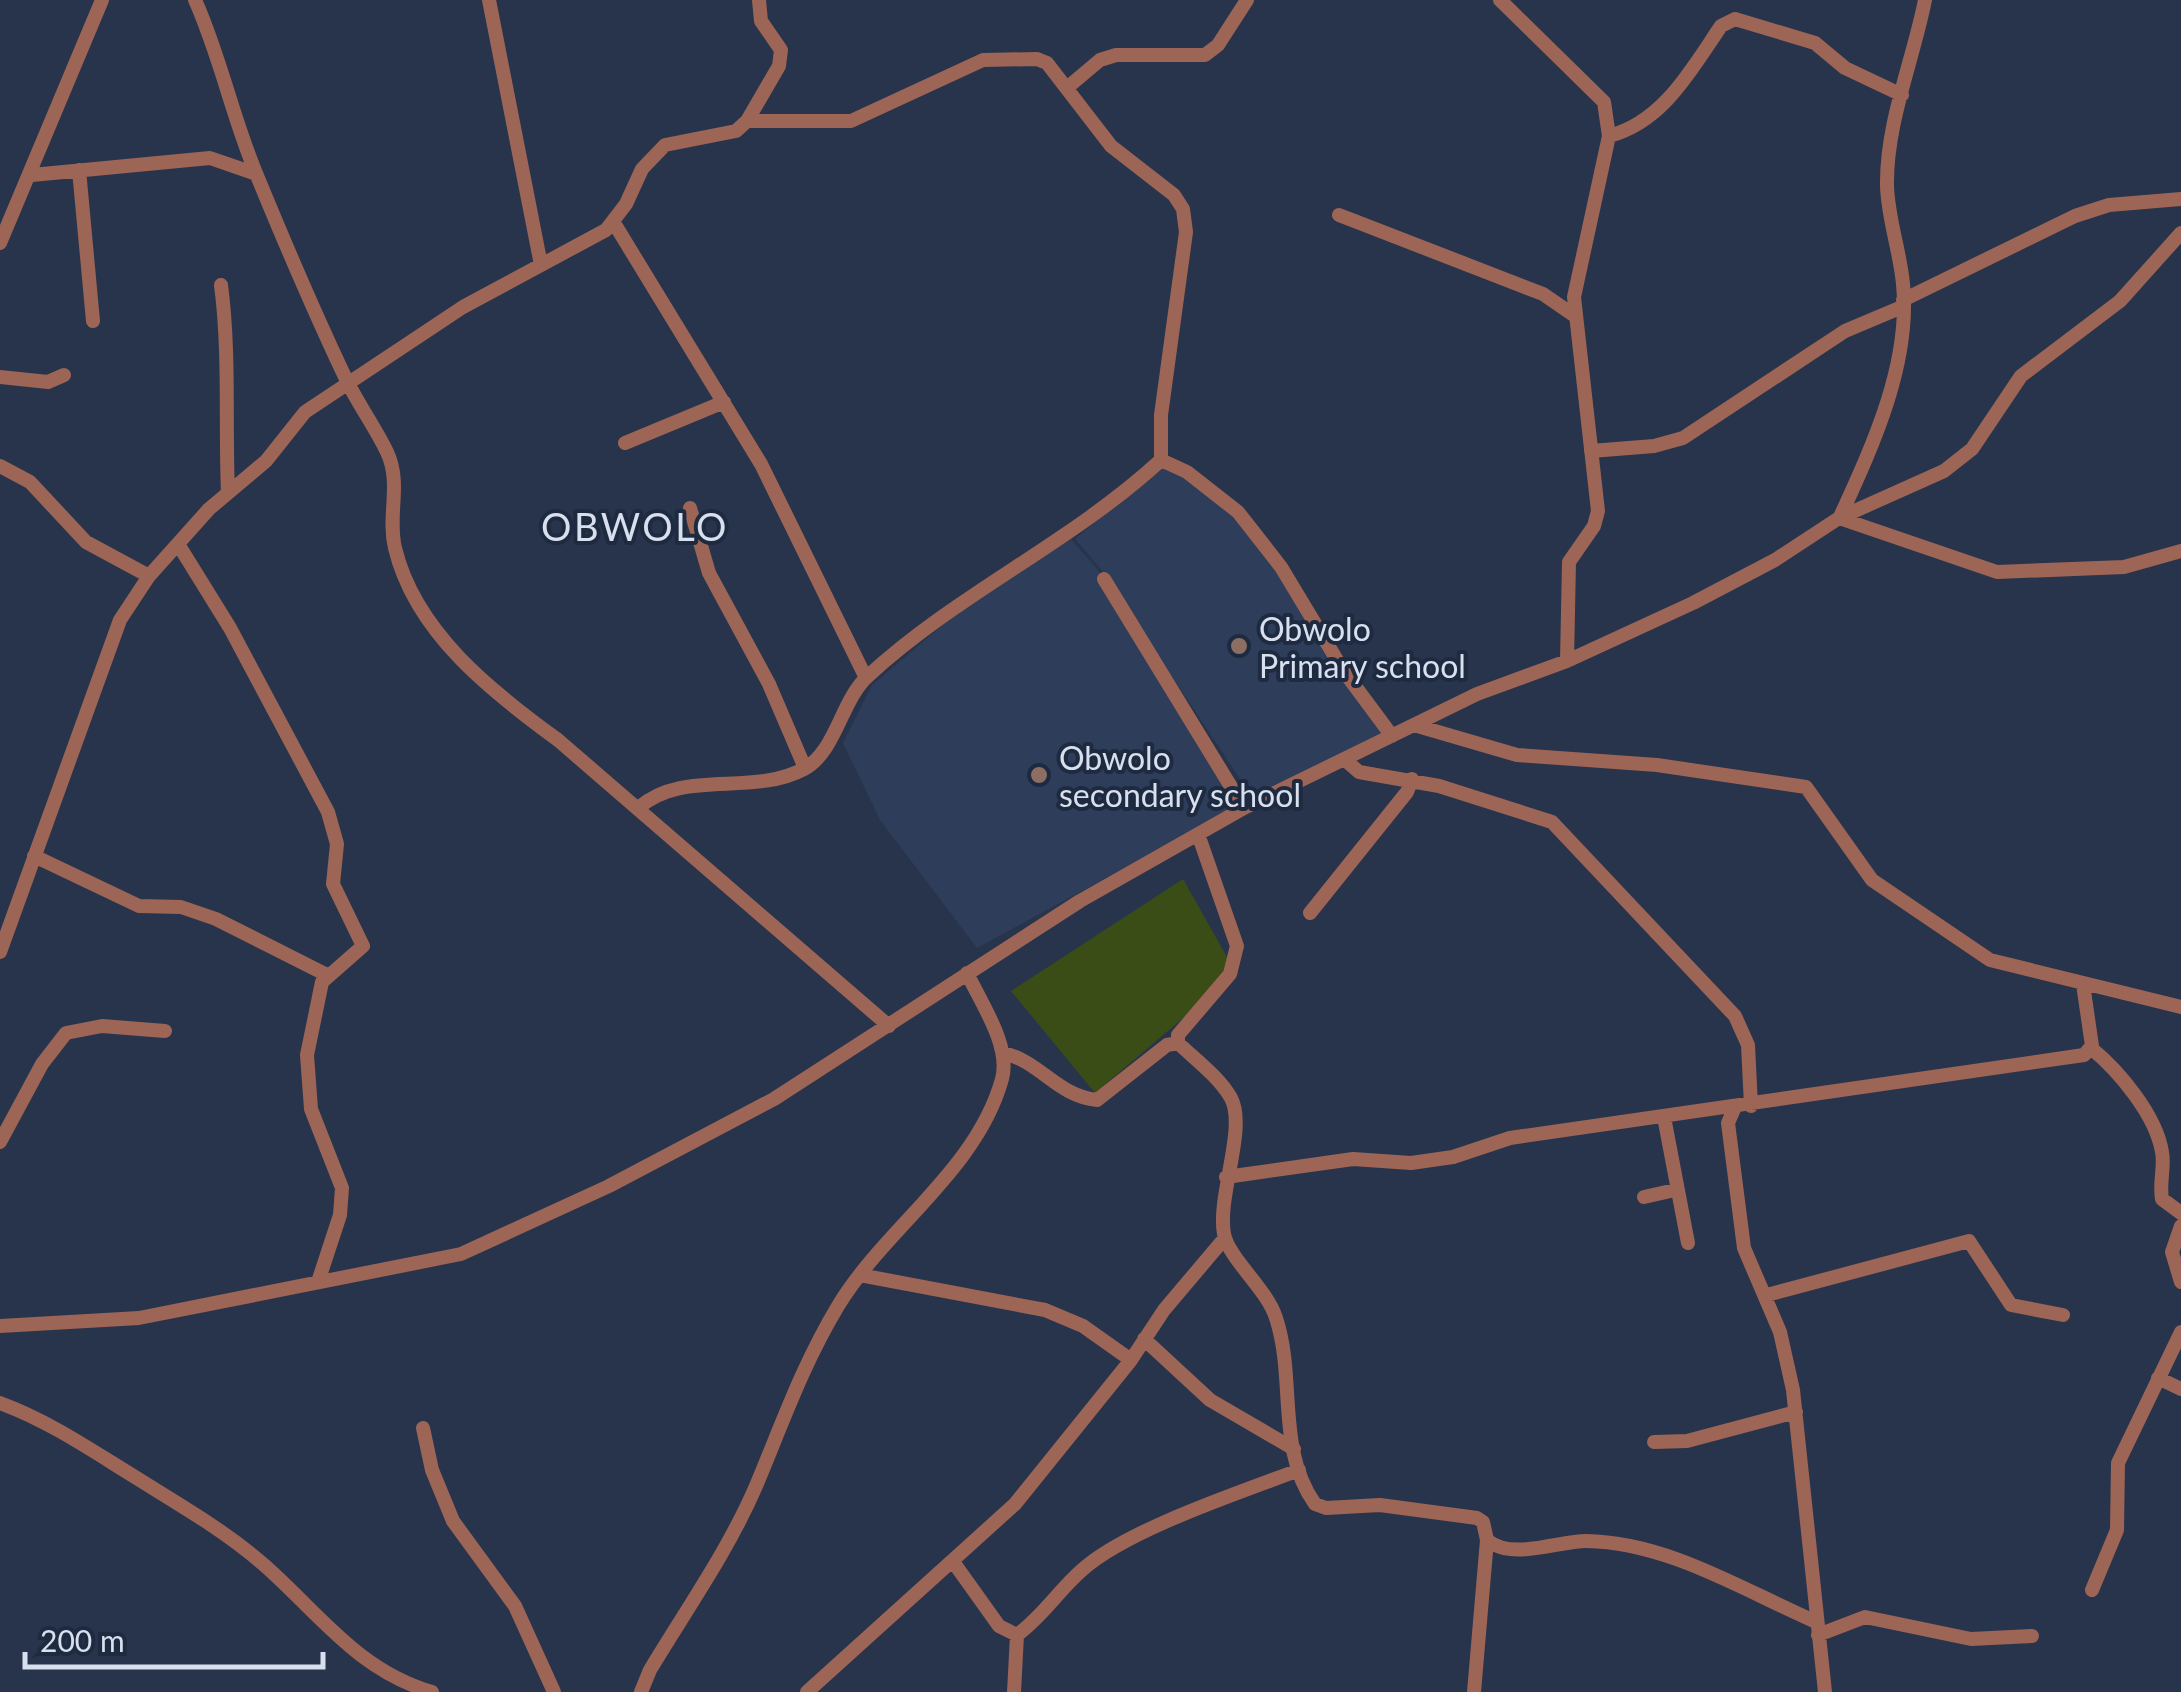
<svg xmlns="http://www.w3.org/2000/svg" width="2181" height="1692" font-family="Lato,sans-serif">
	<rect width="100%" height="100%" fill="#28344b"/>
	<path fill="#2d3d5a" d="M1162,465L1212,493L1279,568L1387,734L1252,797L1100,568L1075,539Z
		M1071,539L1098,570L1239,806L977,948L880,820L843,743L872,685L970,602Z"/>
	<path fill="#3a4d16" d="M1183,879L1236,973L1095,1093L1011,991Z"/>
	<g fill="none" stroke-linecap="round" stroke-linejoin="round">
		<path stroke="#9d6556" stroke-width="14" d="M195,0C221,58 233,120 258,178C286,246 315,314 346,379C358,404 375,427 387,452C402,484 387,515 395,548C415,632 492,692 558,740L889,1026
			M489,0L541,265
			M1500,0L1604,102L1609,136L1574,297L1598,511L1594,526L1569,562L1567,661
			M1068,87L1100,60L1116,55H1205L1218,45L1247,0
			M747,121H851L983,60L1037,59L1047,63L1111,146L1174,195L1183,209L1186,232L1161,415V460
			M1609,136C1663,122 1691,70 1721,26L1735,19L1815,43L1845,68L1902,95
			M79,170L93,321
			M32,175L210,158L256,174
			M1339,215L1543,294L1575,316
			M614,223L761,464L866,678
			M0,243L102,0
			M221,285C230,354 225,423 228,493
			M1903,300L2075,216L2109,205L2181,199
			M0,377L48,382L64,375
			M625,443L724,402
			M1591,451L1654,446L1683,438L1845,331L1902,307
			M1161,460L1187,472L1238,512L1281,567L1343,670L1392,736
			M0,466L30,482L86,542L149,576
			M690,508L709,573L769,684L805,768
			M1840,517C1872,447 1911,364 1903,284C1900,251 1888,219 1887,186C1886,123 1913,61 1925,0
			M1839,518L1997,572L2124,567L2181,551
			M178,544L230,628L328,812L337,844L333,884L363,946L322,982L307,1055L311,1109L342,1188L340,1215L318,1282
			M1104,579L1244,808
			M1414,725L1517,755L1657,765L1806,787L1872,880L1990,960L2181,1007
			M1344,759L1359,772L1439,786L1552,822L1735,1016L1748,1045L1751,1106
			M638,808C684,768 751,797 804,769C836,752 841,700 868,676C958,593 1071,543 1161,460
			M1198,834L1237,946L1230,974L1178,1035V1043C1195,1059 1219,1077 1231,1098C1247,1128 1217,1196 1224,1234C1229,1259 1267,1289 1276,1318C1296,1378 1276,1449 1315,1504L1326,1508L1380,1505L1477,1518L1483,1522L1487,1540C1512,1561 1558,1541 1586,1541C1667,1542 1743,1590 1814,1621
			M34,856L139,906L181,907L216,919L327,975
			M1310,913L1407,792L1412,779
			M0,952L120,620L149,576L209,509L266,461L305,412L463,307L606,230L626,204L642,169L665,145L736,131L747,121L779,66L781,50L761,21L759,0
			M2091,1048C2119,1071 2156,1115 2162,1152C2165,1167 2159,1182 2162,1199L2181,1213
			M1003,1053C1040,1061 1057,1096 1097,1100L1167,1045L1178,1043
			M1734,1109L1728,1123L1744,1248L1780,1332L1793,1390L1825,1692
			M1664,1117L1688,1243
			M0,1142L42,1064L66,1033L102,1026L165,1031
			M1226,1177L1353,1159L1411,1163L1453,1157L1510,1138L2084,1055L2092,1046L2083,984
			M1644,1197L1675,1190
			M2181,1226L2172,1252L2181,1282
			M860,1275L1045,1310L1083,1326L1131,1360
			M1767,1295L1969,1241L2011,1305L2063,1315
			M0,1326L139,1318L461,1254L609,1186L774,1099L1080,901L1244,808L1477,694L1567,661L1693,603L1775,560L1839,518L1944,471L1972,449L2021,376L2120,301L2181,233
			M1144,1339L1210,1400L1294,1449
			M2158,1378L2181,1389
			M0,1403C49,1421 91,1450 135,1477C178,1504 224,1530 263,1564C319,1613 357,1670 432,1692
			M423,1428L432,1470L453,1521L515,1606L554,1692
			M1654,1442L1687,1441L1796,1412
			M954,1563L999,1626L1017,1635
			M2092,1590L2117,1530L2118,1463L2181,1332
			M1818,1635L1865,1617L1971,1639L2032,1636
			M641,1692L650,1670C686,1610 728,1551 756,1486C782,1424 803,1364 838,1306C885,1228 977,1170 1002,1079C1011,1046 981,1003 967,973
			M807,1692L1015,1504L1131,1360L1164,1310L1224,1239
			M1014,1692L1017,1635C1043,1616 1058,1591 1082,1570C1126,1530 1241,1492 1299,1470
			M1474,1692L1487,1540"/>
	</g>
	<g fill="#8d6e63" stroke="#1e2a40" stroke-width="4">
		<circle cx="1239" cy="646" r="10"/>
		<circle cx="1039" cy="775" r="10"/>
	</g>
	<g text-anchor="middle" dominant-baseline="central" stroke-width="8" stroke-linejoin="round" paint-order="stroke">
		<g font-size="32" fill="#d8e0ef" stroke="#1e2a40" text-anchor="start">
			<text x="1259" y="628">Obwolo<tspan x="1259" dy="37">Primary school</tspan></text>
			<text x="1059" y="757">Obwolo<tspan x="1059" dy="37">secondary school</tspan></text>
		</g>
		<g font-size="38" letter-spacing="2.5" fill="#d8e0ef" stroke="#1e2a40">
			<text x="635" y="526">OBWOLO</text>
		</g>
	</g>
	<path d="M25 1652v15h298v-15" fill="none" stroke="#d8e0ef" stroke-width="5"/>
	<text x="40" y="1652" font-size="30" fill="#d8e0ef" stroke="#1e2a40" stroke-width="8" paint-order="stroke">200 m</text>
</svg>
